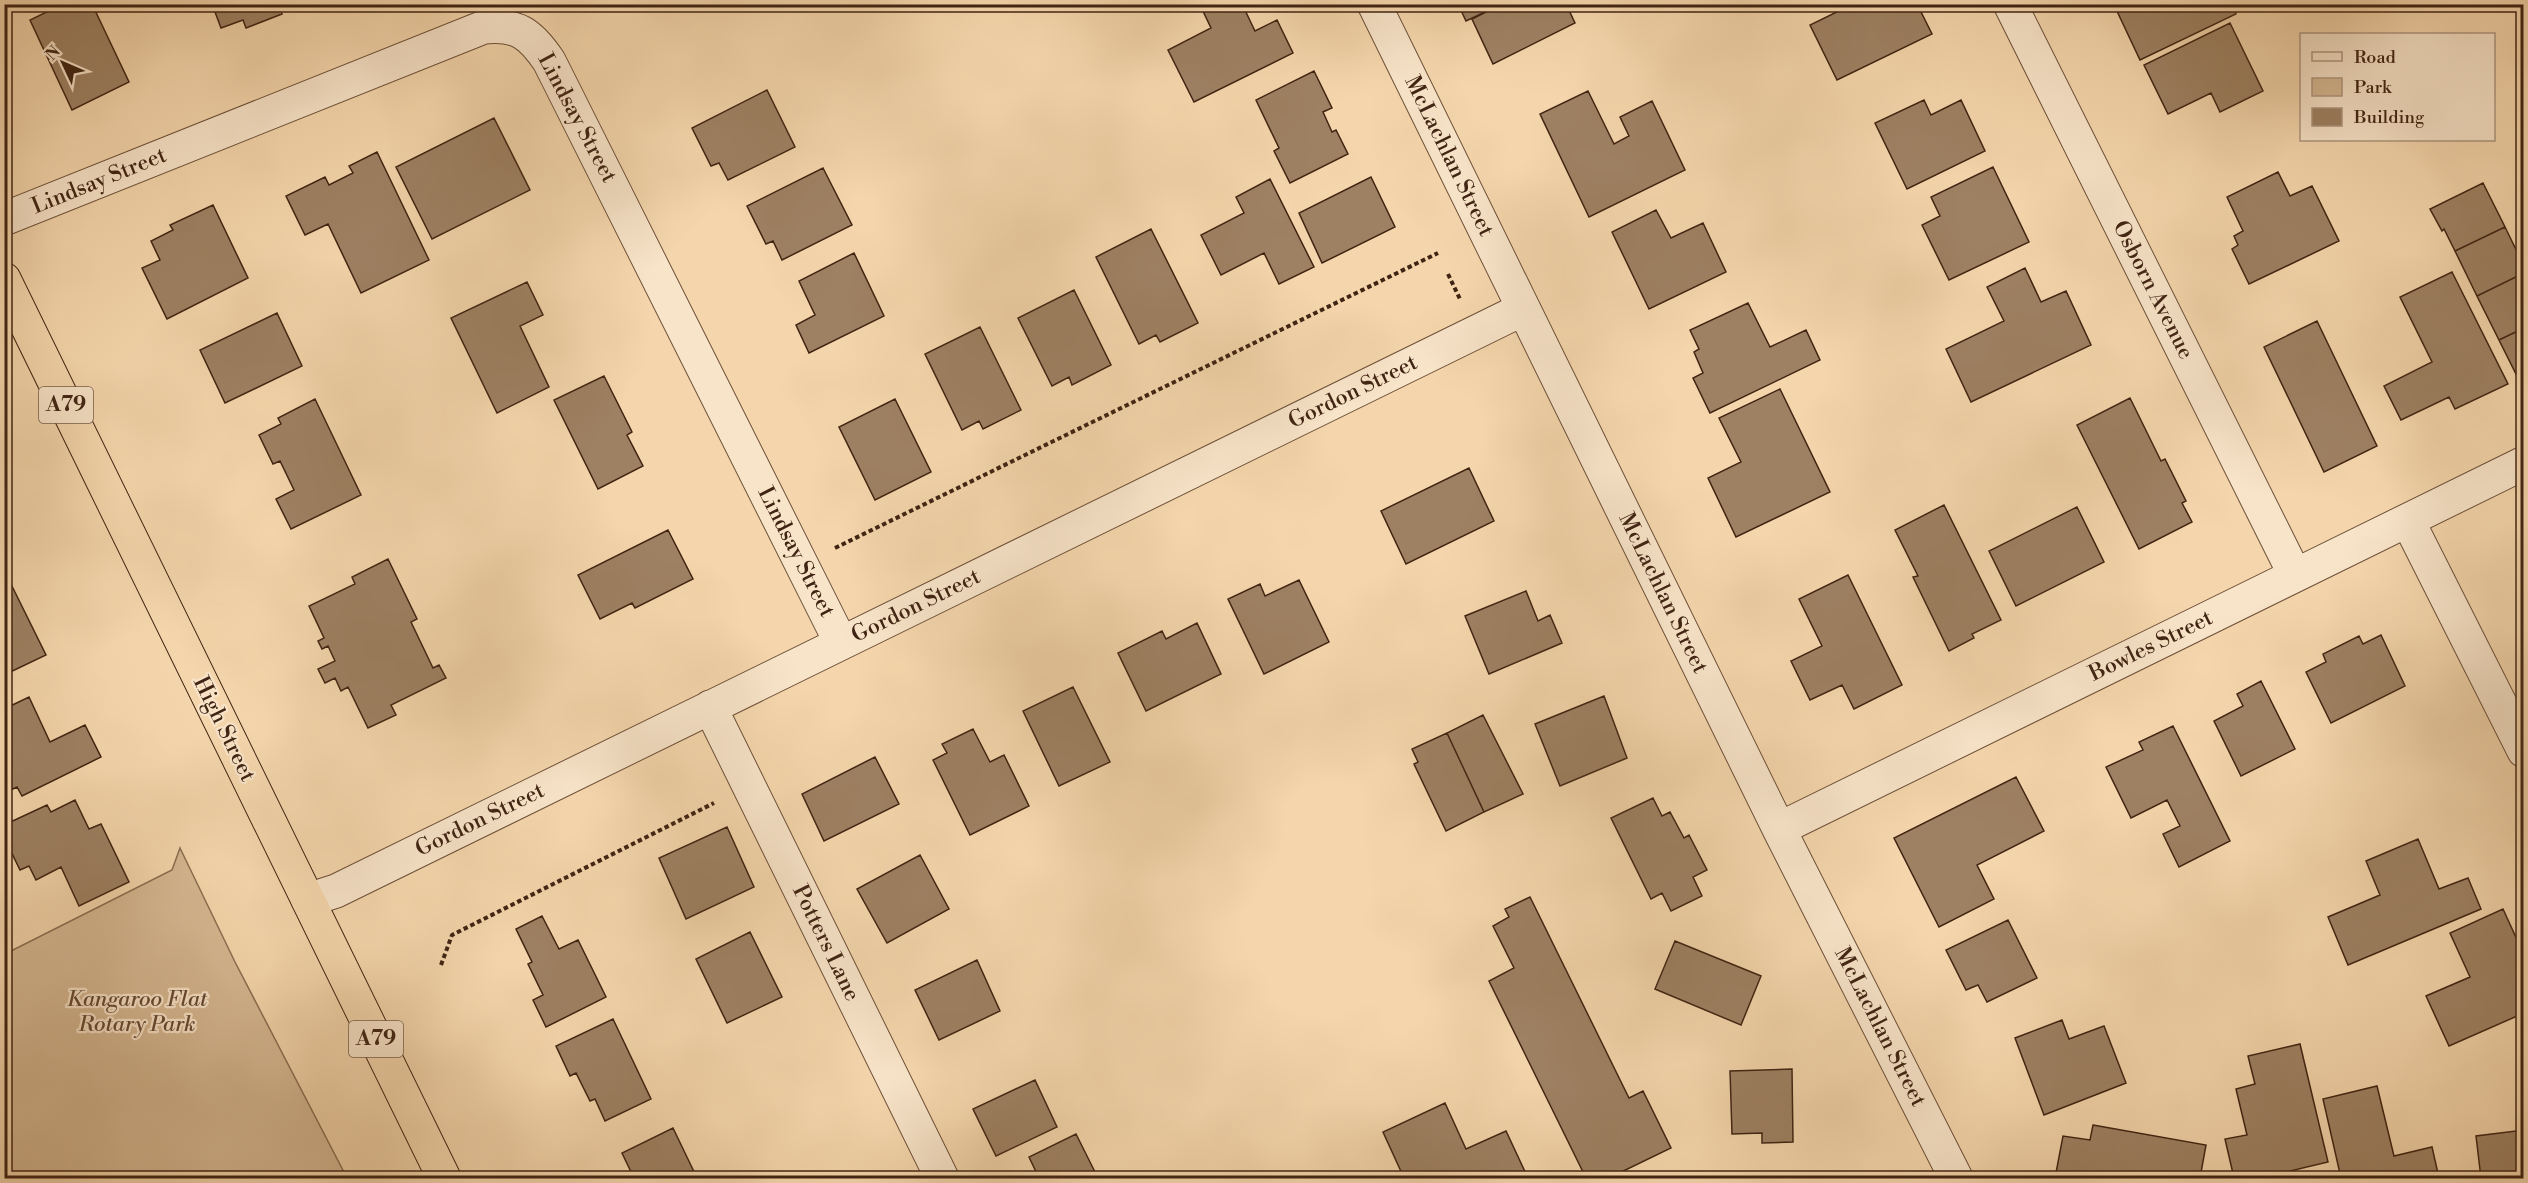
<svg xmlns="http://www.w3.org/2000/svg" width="2528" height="1183" font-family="'Libre Bodoni',serif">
	<rect width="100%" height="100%" fill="#f5d6ac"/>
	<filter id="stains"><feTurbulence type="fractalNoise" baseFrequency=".00333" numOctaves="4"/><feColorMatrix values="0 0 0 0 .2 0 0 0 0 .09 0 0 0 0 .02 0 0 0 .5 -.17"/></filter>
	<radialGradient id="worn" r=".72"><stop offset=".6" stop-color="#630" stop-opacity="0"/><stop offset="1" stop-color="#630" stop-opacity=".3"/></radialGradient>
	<path fill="#d6b892" stroke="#8b6e52" stroke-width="1.5" d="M180,848L235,962L347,1178H5V954L172,870Z"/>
	<path fill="#9e8163" stroke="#402413" stroke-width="1.5" d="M63,4H92L129,82L72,110L30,20Z
		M212,4H279L282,14L246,28L243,20L221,28Z
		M1206,4H1242L1255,31L1277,20L1293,53L1194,102L1168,50L1211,28L1201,7Z
		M1458,4H1502L1466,21Z
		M1502,4H1566L1575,23L1493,64L1472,19Z
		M1853,4H1917L1932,34L1837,80L1810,25Z
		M2232,4L2236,14L2140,60L2116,9L2124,4Z
		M2230,23L2263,91L2220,112L2211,93L2168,114L2144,65Z
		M1314,71L1332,108L1323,112L1332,132L1336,130L1348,154L1290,183L1274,151L1279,148L1256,100Z
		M767,90L795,147L728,180L719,163L711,166L692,128Z
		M1588,91L1614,144L1629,136L1620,117L1652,101L1685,170L1589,217L1540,114Z
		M1924,100L1931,115L1961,100L1985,151L1907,189L1875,123Z
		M494,118L530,190L432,239L396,167Z
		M377,152L429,260L361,293L328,224L305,235L286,196L325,177L329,185L353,173L349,166Z
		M1993,167L2029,242L1949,280L1922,225L1940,216L1931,197Z
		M823,168L852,225L782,260L773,241L766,244L747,206Z
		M2278,172L2290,196L2312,186L2339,241L2249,284L2232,249L2238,245L2234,236L2243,231L2227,197Z
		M1371,177L1395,227L1322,263L1299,213Z
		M1270,179L1314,267L1279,284L1264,253L1221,275L1201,235L1244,213L1236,197Z
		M2483,183L2505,227L2455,251L2444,229L2442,231L2430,209Z
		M213,205L248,278L167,319L142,268L160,260L151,241L173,230L170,225Z
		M1656,210L1671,238L1703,223L1726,272L1649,309L1612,232Z
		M2505,227L2524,266V273L2477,296L2455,251Z
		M1151,229L1198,323L1160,342L1156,335L1139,344L1096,257Z
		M854,253L884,316L809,353L796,325L815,315L799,281Z
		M2025,268L2041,302L2066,291L2091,345L1971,402L1946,349L2004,321L1987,287Z
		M2452,272L2508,384L2455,409L2449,397L2401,420L2384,386L2432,362L2400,297Z
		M2524,273V328L2499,340L2477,296Z
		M527,282L543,315L520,326L549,387L497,413L451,318Z
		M1074,290L1111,365L1072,385L1069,377L1052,386L1018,318Z
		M1748,303L1770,347L1806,330L1820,360L1710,413L1693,378L1703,373L1694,352L1699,349L1690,330Z
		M277,313L302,366L225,403L200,350Z
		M2317,321L2377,446L2324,472L2264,347Z
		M980,327L1021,410L983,429L979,421L962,430L925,354Z
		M2524,328V383L2521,384L2499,340Z
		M604,376L632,432L627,435L643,466L598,489L554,400Z
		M1780,389L1830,492L1736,537L1708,478L1741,462L1719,418Z
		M2130,398L2161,461L2165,459L2186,501L2182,503L2192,522L2139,549L2077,425Z
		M315,399L361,495L291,529L276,499L294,490L280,461L273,464L259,435L281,424L278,418Z
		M895,399L931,472L875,500L839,427Z
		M1469,468L1494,521L1406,564L1381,511Z
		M1944,505L2001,620L1972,634L1974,638L1949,651L1913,577L1918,576L1895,530Z
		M2077,507L2104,562L2016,606L1989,551Z
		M668,530L693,579L635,608L632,603L600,619L578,575Z
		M388,559L417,619L411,622L433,668L439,665L446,678L391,705L396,715L368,728L348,687L341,691L335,678L325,683L318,669L335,661L328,646L322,649L318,641L324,638L309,606L355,584L352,577Z
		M4,570L46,655L4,675Z
		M1848,575L1902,685L1854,709L1842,685L1810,700L1791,661L1822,646L1799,599Z
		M1299,580L1329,642L1264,674L1228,599L1260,584L1265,596Z
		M1526,591L1538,621L1550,615L1562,643L1489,674L1465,616Z
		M1197,623L1221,674L1146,711L1118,653L1162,631L1166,639Z
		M2381,635L2405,686L2331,723L2306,672L2326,662L2323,654L2359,636L2363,644Z
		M2261,681L2295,749L2241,776L2214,721L2243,706L2237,694Z
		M1073,687L1110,762L1059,786L1023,711Z
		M1604,696L1627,758L1560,786L1535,724Z
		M29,697L50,742L85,725L101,757L22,796L17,787L4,793V709Z
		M1483,715L1523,794L1484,812L1447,733Z
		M2173,726L2230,841L2179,867L2163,834L2180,826L2167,800L2131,818L2106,767L2143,750L2139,742Z
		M973,729L990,762L1004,755L1029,806L970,835L933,760L947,753L942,744Z
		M1447,733L1484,812L1446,831L1414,764L1418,762L1412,749Z
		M875,757L899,804L824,841L802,794Z
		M2016,777L2044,831L1977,865L1994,899L1939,927L1894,838Z
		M1653,798L1662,816L1670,812L1684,838L1689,835L1707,870L1693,877L1702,896L1671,911L1662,893L1651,899L1611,818Z
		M75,800L89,829L101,824L129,882L79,906L61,867L36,880L29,866L20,870L4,837V825L47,805L51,812Z
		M727,827L754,887L686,919L659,858Z
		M2418,839L2439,889L2468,878L2481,909L2348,965L2328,917L2380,895L2366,861Z
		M920,855L949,909L887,943L857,889Z
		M1530,897L1629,1098L1643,1091L1671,1148L1609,1178H1586L1489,981L1514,968L1493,926L1509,917L1505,909Z
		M2503,909L2524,955V1013L2449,1046L2426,996L2470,977L2450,933Z
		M542,916L559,949L578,940L606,997L546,1027L533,1000L543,995L528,964L532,962L516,929Z
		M2008,920L2037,978L1987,1002L1978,985L1966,990L1946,950Z
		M750,932L782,997L727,1023L696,959Z
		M1675,941L1761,976L1741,1025L1655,989Z
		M977,960L1000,1011L939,1040L915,990Z
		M613,1019L651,1099L605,1121L595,1099L590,1101L576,1073L570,1076L556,1046Z
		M2062,1020L2069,1039L2104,1026L2126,1083L2044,1115L2015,1038Z
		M2300,1044L2328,1162L2261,1178H2234L2225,1139L2247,1135L2236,1089L2255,1084L2248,1056Z
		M1792,1069L1793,1142L1762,1143V1133L1732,1134L1730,1071Z
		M1035,1080L1057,1127L996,1156L973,1109Z
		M2377,1086L2394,1156L2432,1147L2439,1178H2341L2323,1099Z
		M1445,1103L1466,1149L1506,1131L1528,1178H1404L1383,1132Z
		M2093,1125L2206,1145L2200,1178H2055L2063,1136L2090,1140Z
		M673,1128L697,1178H634L622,1153Z
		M2524,1130V1178H2477H2481L2476,1136Z
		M1076,1134L1098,1178H1039L1029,1157Z"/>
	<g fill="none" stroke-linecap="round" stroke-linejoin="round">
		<defs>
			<path id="minor" d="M1374,4L1779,829L1956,1178
				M2010,4L2295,575
				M4,219L484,27C517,24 530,33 549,61L841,643
				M2408,521L2524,751
				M710,707L942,1178
				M1779,829L2524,463
				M308,900L336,891L1523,309"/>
			<path id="highway" d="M4,279L444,1178"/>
		</defs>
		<use href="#minor" stroke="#6d5039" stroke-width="35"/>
		<use href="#highway" stroke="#402413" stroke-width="35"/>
		<path stroke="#402413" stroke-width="4" stroke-dasharray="4.5 3" stroke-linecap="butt" d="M1448,274L1460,299
			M835,548L1438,253
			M441,965L452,935L714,803"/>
		<use href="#minor" stroke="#f8e4c9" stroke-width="33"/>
		<use href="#highway" stroke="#f5d6ac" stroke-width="33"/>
	</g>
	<g text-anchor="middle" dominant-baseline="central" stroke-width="4.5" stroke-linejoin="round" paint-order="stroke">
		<g fill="#f8e4c9" stroke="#775e4a" stroke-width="1.5">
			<rect x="39" y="387" width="54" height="36" rx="4.5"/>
			<rect x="349" y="1021" width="54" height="36" rx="4.5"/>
		</g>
		<g font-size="21" font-weight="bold" fill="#402413">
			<text x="66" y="405">A79</text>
			<text x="376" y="1039">A79</text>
		</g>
		<g font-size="22" fill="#402413" stroke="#f8e4c9">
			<text transform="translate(577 118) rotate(62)">Lindsay Street</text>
			<text transform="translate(1449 156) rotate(64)">McLachlan Street</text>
			<text transform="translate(99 181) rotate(-22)">Lindsay Street</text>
			<text transform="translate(2153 290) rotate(63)">Osborn Avenue</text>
			<text transform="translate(1353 392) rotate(-26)">Gordon Street</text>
			<text transform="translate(796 552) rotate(63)">Lindsay Street</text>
			<text transform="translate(1663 593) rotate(64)">McLachlan Street</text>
			<text transform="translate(916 606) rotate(-26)">Gordon Street</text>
			<text transform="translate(2151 646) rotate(-26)">Bowles Street</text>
			<text transform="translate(224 729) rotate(64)">High Street</text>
			<text transform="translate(480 820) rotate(-26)">Gordon Street</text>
			<text transform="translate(826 943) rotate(64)">Potters Lane</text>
			<text transform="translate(1880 1027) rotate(63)">McLachlan Street</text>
		</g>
		<g font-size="22" font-style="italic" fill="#664933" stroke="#f8e4c9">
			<text x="137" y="999">Kangaroo Flat<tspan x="137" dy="25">Rotary Park</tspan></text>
		</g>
	</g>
	<rect width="2528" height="1183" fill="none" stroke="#f5d6ac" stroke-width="24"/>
	<rect x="6" y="6" width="2516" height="1171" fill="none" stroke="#402413" stroke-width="3"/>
	<rect x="12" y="12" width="2504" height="1159" fill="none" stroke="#402413" stroke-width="1.5"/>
	<rect x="2300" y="33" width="195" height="108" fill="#f8e4c9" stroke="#ae9780" stroke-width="1.5"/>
	<rect x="2312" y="52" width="30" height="9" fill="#f8e4c9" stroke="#ae9780" stroke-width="1.5"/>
	<text x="2354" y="63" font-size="18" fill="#402413">Road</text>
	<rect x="2312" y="78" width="30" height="18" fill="#d6b892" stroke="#ae9780" stroke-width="1.5"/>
	<text x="2354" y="93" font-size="18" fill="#402413">Park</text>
	<rect x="2312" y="108" width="30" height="18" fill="#9e8163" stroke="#ae9780" stroke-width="1.5"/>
	<text x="2354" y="123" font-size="18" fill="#402413">Building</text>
	<g transform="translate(63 63) rotate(314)" stroke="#f8e4c9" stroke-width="4.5" paint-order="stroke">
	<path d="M0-4.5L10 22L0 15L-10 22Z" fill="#402413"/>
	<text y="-9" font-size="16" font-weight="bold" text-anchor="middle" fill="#402413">N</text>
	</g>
	<rect width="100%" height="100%" filter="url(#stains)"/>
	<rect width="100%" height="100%" fill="url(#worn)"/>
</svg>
